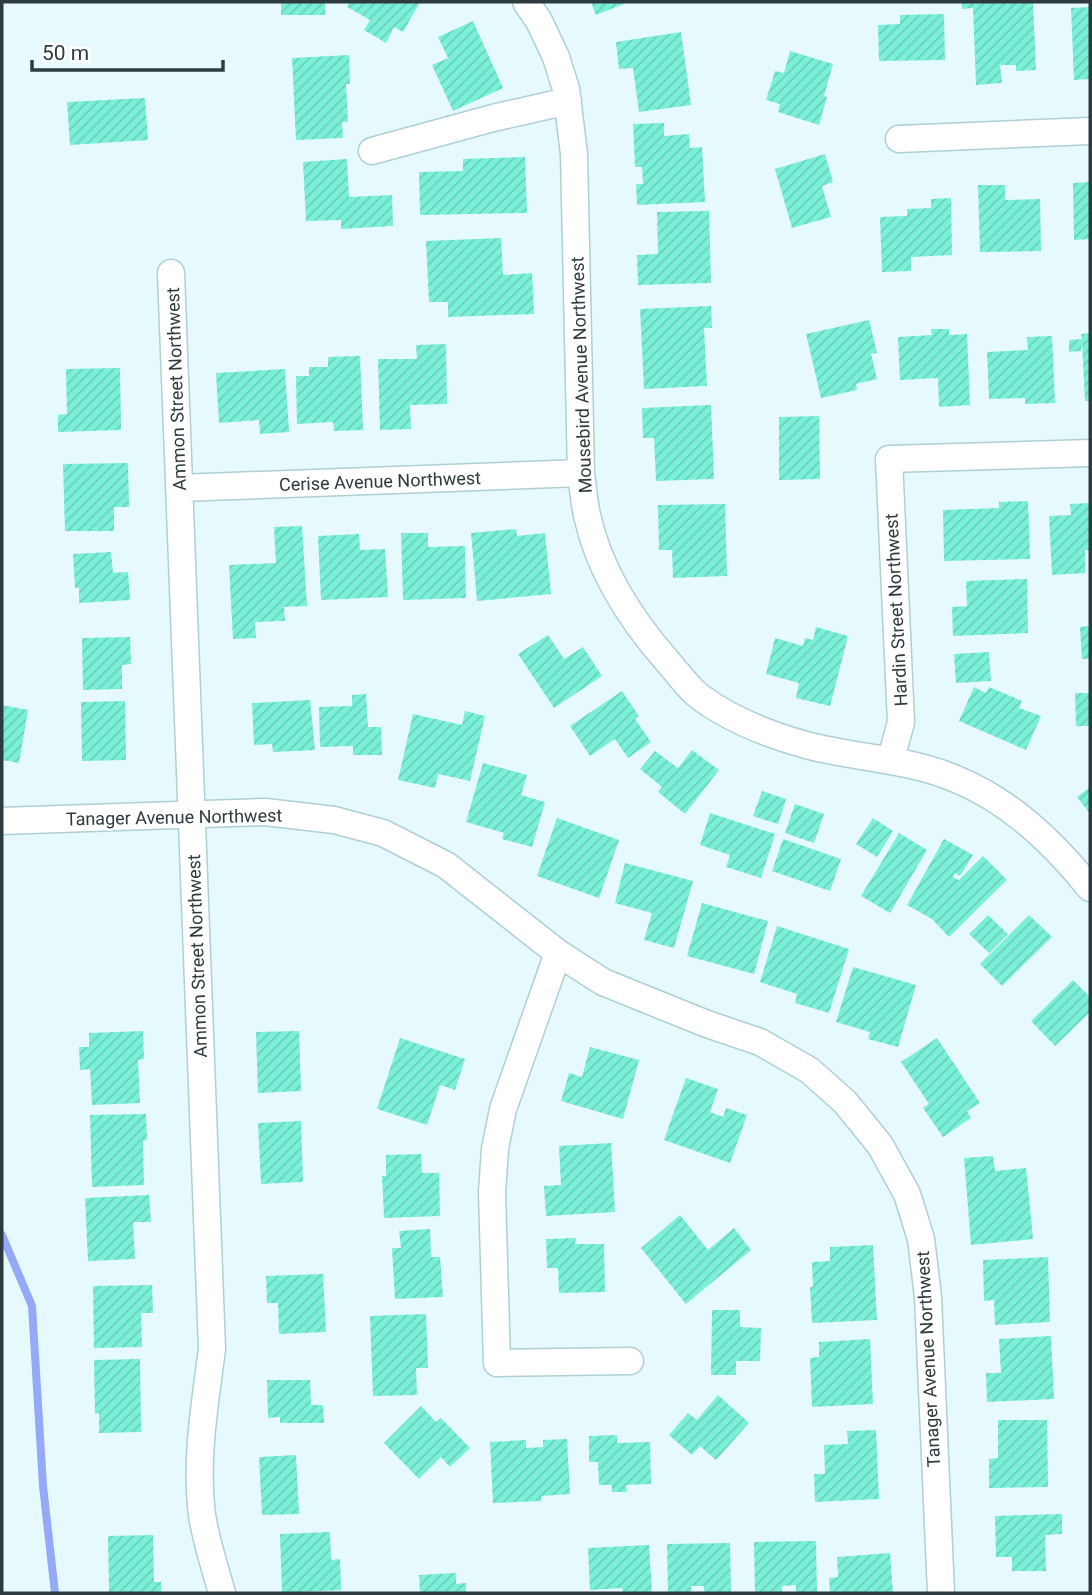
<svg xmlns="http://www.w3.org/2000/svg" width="1092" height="1595" font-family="Roboto,sans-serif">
	<defs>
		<pattern id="building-hatch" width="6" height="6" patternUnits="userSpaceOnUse" patternTransform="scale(1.75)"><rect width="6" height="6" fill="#7bf0d8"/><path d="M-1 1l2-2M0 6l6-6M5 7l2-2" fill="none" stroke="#6bcfba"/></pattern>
	</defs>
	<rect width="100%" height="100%" fill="#e6fafe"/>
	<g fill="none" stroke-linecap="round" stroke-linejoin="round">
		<path stroke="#95aaf6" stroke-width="8" d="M2,1235L32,1306L43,1486L55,1593"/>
	</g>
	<path fill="url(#building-hatch)" d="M281,2H325V15H281Z
		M349,2H420L403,32L394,27L386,43L364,30L370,20L347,7Z
		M591,2H629L596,15Z
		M962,2H1033L1036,70L1016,71V65H1000L1002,83L976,85L973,8L962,9Z
		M1090,7V79L1074,80L1071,8Z
		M944,14L945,60L879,61L878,25L900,24V15Z
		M473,21L503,88L453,111L432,65L448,58L438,37Z
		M681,32L691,105L639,112L633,68L619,69L616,42Z
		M790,51L833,64L824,96L827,97L819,125L778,112L780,104L766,100L775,71L784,73Z
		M349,55L350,84H346L348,122H342L343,138L296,140L292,58Z
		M145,98L148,140L70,145L67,102Z
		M664,123V136L689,134L690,148L702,147L705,202L637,205L636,184H643L642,167H635L633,124Z
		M825,154L833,182L822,186L831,217L792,228L775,169Z
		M525,157L527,213L420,215L419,172L463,171V159Z
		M347,159L349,197L392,195L393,226L341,229V220L306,221L303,162Z
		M1090,182V239L1074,240L1073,183Z
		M978,185H1005V200L1040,199L1041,251L980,252Z
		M951,198L952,255L911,257V271L882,272L880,217L907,216V209L931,208V199Z
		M709,211L711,283L638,285L637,255L658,254L657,212Z
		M501,238L503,275L532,273L534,314L448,317V302H429L426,241Z
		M711,306L712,328H704L707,386L644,389L640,309Z
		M869,320L877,353L871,354L877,379L856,384L857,390L821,398L806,334Z
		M931,329H949V335L967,334L970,405L939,407L938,378L900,380L898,337L932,335Z
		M1090,333V401H1085L1082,342L1081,351L1069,352V340L1082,339L1081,334Z
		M1052,336L1055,403L1025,404V398L989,399L987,352L1028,350L1027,337Z
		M446,344L447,404L410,405L411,429L380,430L378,359H417L416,345Z
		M360,356L363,430L334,431L333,422L297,424L296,376H309V367H328V357Z
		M120,368L121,430L58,432V415L67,414L66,369Z
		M285,369L289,432L260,434L259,420L219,423L216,373Z
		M711,405L714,479L656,481L654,438H643L642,408Z
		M819,416L820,479L779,480V417Z
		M128,463L129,507H114V531H65L63,464Z
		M1028,501L1030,559L944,561L943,510L999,508V502Z
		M1090,503V550H1085V573L1052,575L1049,516L1071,515L1070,504Z
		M725,504L727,576L673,578L672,550H659L658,505Z
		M302,526L307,606L284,607L285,621L255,622L256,638L233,639L229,565L276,563L274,527Z
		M516,529L517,536L545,533L551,594L477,601L471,533Z
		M401,533H428V547L465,546L466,598L403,600Z
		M359,534L360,550L385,549L388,597L321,600L318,536Z
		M111,552L113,573L128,572L130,600L79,603V588H75L73,554Z
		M1027,579L1028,633L953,636L952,607L967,606L966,581Z
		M1090,626V659H1082L1080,627Z
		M816,627L848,636L830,706L796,698L799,683L766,674L775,638L803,646L805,638L813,640Z
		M548,635L564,659L583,647L602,676L554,708L518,654Z
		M130,637L131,664L122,665V689L83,690L82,638Z
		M989,652L991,681L956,683L954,654Z
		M974,687L986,693L989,687L1022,701L1019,708L1041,716L1026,750L959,721Z
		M622,691L639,716L635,719L651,742L628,758L615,739L590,756L570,726Z
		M1075,693H1090V726H1076Z
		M366,694L368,727H381L382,755H353V746L320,747L319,707L352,706V695Z
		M310,700L315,750L273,752L272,744L254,745L252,703Z
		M125,701L126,760L82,761L81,702Z
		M2,705L28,710L19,763L2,760Z
		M465,711L485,716L470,781L438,774L435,788L398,780L413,714L462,725Z
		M692,750L719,770L685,814L658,792L662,787L640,769L655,751L678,768Z
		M483,763L527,775L521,795L545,802L532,847L502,839L504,833L466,822Z
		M1090,787V814L1077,797Z
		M762,791L786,799L778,824L753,816Z
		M795,804L824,814L814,843L785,833Z
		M710,813L775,834L761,878L726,867L730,855L700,845Z
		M557,818L619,840L599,898L537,876Z
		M873,818L893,831L877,857L856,844Z
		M899,833L927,850L890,913L861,896Z
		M783,839L841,859L830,891L772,871Z
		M944,839L973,855L960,876L955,873L953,877L959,880L983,856L1007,880L949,937L932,919L907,905Z
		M625,863L693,881L674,948L644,940L652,913L615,903Z
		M702,903L768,921L754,974L687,956Z
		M988,915L1008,934L989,953L969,934Z
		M1029,915L1052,937L1002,986L980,964Z
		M777,926L849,949L829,1013L795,1003L797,994L760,982Z
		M853,967L916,985L898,1047L868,1039L870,1032L836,1022Z
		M1073,980L1090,997V1012L1055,1046L1031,1021Z
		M143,1031L144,1059L138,1060L140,1103L92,1105L90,1069L80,1070L79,1047H89V1033Z
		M299,1031L301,1091L258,1093L256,1032Z
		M400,1038L465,1059L455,1090L440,1085L427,1125L377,1109Z
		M937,1038L980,1103L967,1111L971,1118L943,1137L923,1108L929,1104L901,1062Z
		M590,1047L639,1060L623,1119L561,1101L569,1073L582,1077Z
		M686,1078L718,1089L710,1112L723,1117L726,1108L747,1115L730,1163L664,1140Z
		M146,1114L147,1140L143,1141L144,1185L92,1187L90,1115Z
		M301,1121L303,1182L261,1184L258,1123Z
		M611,1143L615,1212L546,1216L544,1186L561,1185L559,1146Z
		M421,1154L422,1173H439L440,1216L384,1218L382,1176H386V1155Z
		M993,1156L995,1171L1026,1168L1033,1239L971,1245L964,1158Z
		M149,1195L151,1222H133L135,1259L88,1261L85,1198Z
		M680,1215L708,1250L734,1228L751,1250L686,1304L641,1248Z
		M430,1229L431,1257H440L443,1297L395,1299L392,1248H401L399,1231Z
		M576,1238L575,1244H604L605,1292L559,1293L558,1268H547L546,1239Z
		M873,1245L877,1320L812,1323L810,1287H813L812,1262L830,1261V1247Z
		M1048,1257L1050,1322L995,1325L994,1300L984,1301L983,1260Z
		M323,1274L326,1332L279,1334L278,1303H267L266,1276Z
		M152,1285L153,1313H141L142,1347L94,1348L93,1286Z
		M712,1310H740V1327L761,1328L760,1361H736V1375H711Z
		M426,1314L428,1368H416L417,1395L373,1396L370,1316Z
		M1051,1336L1054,1399L987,1402L986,1373H1001L999,1339Z
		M870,1339L873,1404L812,1407L810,1358L819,1357V1342Z
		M140,1359L141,1432L99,1433V1413L95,1414L94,1360Z
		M267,1380H310L311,1405H323L324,1423H280V1417L268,1418Z
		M718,1395L749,1423L716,1460L700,1446L692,1455L669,1435L688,1413L697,1420Z
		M421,1406L436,1422L441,1418L470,1448L450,1467L441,1457L419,1479L384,1443Z
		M998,1420H1047L1048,1487L989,1488V1459L998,1458Z
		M876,1430L879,1499L815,1502L814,1474H825L824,1445L848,1444L847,1431Z
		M617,1435V1443L650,1442L651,1484L626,1485L627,1492H612V1485H599L598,1462H589V1436Z
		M567,1439L570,1494L541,1496V1501L493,1503L490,1442L526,1440V1448L543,1447V1440Z
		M296,1455L299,1514L262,1515L259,1457Z
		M1062,1514V1534L1045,1535L1046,1571H1012V1557H996L995,1516Z
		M330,1532L331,1560L340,1559L341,1590L282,1593L280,1534Z
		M153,1535L154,1582H161V1593H109L108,1536Z
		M816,1541L817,1593H796V1585L782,1586V1593H755L754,1542Z
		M730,1543L731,1593H704V1586H691V1593H668L667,1544Z
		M649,1545L652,1593H623L622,1588L590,1590L588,1548Z
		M890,1553L893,1593H830L829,1578L838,1577L837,1557Z
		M456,1573V1584L466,1583V1593H420L419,1575Z"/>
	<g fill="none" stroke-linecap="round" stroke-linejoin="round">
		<defs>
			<path id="minor" d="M526,2L539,21L556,57L566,89L574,154L581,473C583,487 584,502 587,515C599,571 631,620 668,662C678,673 688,688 700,697C731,720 770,735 806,745C854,758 903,758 951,777C1008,799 1052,841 1090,888
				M899,139L1090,131
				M372,151L493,118L568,101
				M171,273L212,1349C205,1404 195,1459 202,1515C206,1541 215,1568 222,1593
				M179,488L581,473
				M891,759L901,722L889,459L1090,453
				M2,821L265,812L334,820L383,833L446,865L558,953L603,982L707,1024L760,1042L809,1070L845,1102L880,1145L907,1194L921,1239L928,1297L941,1593
				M558,953L503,1109L495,1149L492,1192L497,1363L630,1361"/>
		</defs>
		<use href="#minor" stroke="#aecfd5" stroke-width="29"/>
		<use href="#minor" stroke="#fff" stroke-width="26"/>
	</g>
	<g text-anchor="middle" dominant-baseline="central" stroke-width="5" stroke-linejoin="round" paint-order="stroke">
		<g font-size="18" fill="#2e3b3e" stroke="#fff">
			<text transform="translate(581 375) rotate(-92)">Mousebird Avenue Northwest</text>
			<text transform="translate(176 389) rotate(-92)">Ammon Street Northwest</text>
			<text transform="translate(380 481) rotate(-2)">Cerise Avenue Northwest</text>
			<text transform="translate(896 610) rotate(-93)">Hardin Street Northwest</text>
			<text transform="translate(174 817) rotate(-1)">Tanager Avenue Northwest</text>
			<text transform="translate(197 956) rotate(-92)">Ammon Street Northwest</text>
			<text transform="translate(928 1359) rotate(-93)">Tanager Avenue Northwest</text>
		</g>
	</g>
	<rect width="1092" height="1595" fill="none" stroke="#2e3b3e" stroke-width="7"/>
	<path d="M32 60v10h191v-10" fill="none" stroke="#2e3b3e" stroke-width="3.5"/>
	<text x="42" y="60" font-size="21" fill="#2e3b3e" stroke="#ffffff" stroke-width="5" paint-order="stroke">50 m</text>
</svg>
